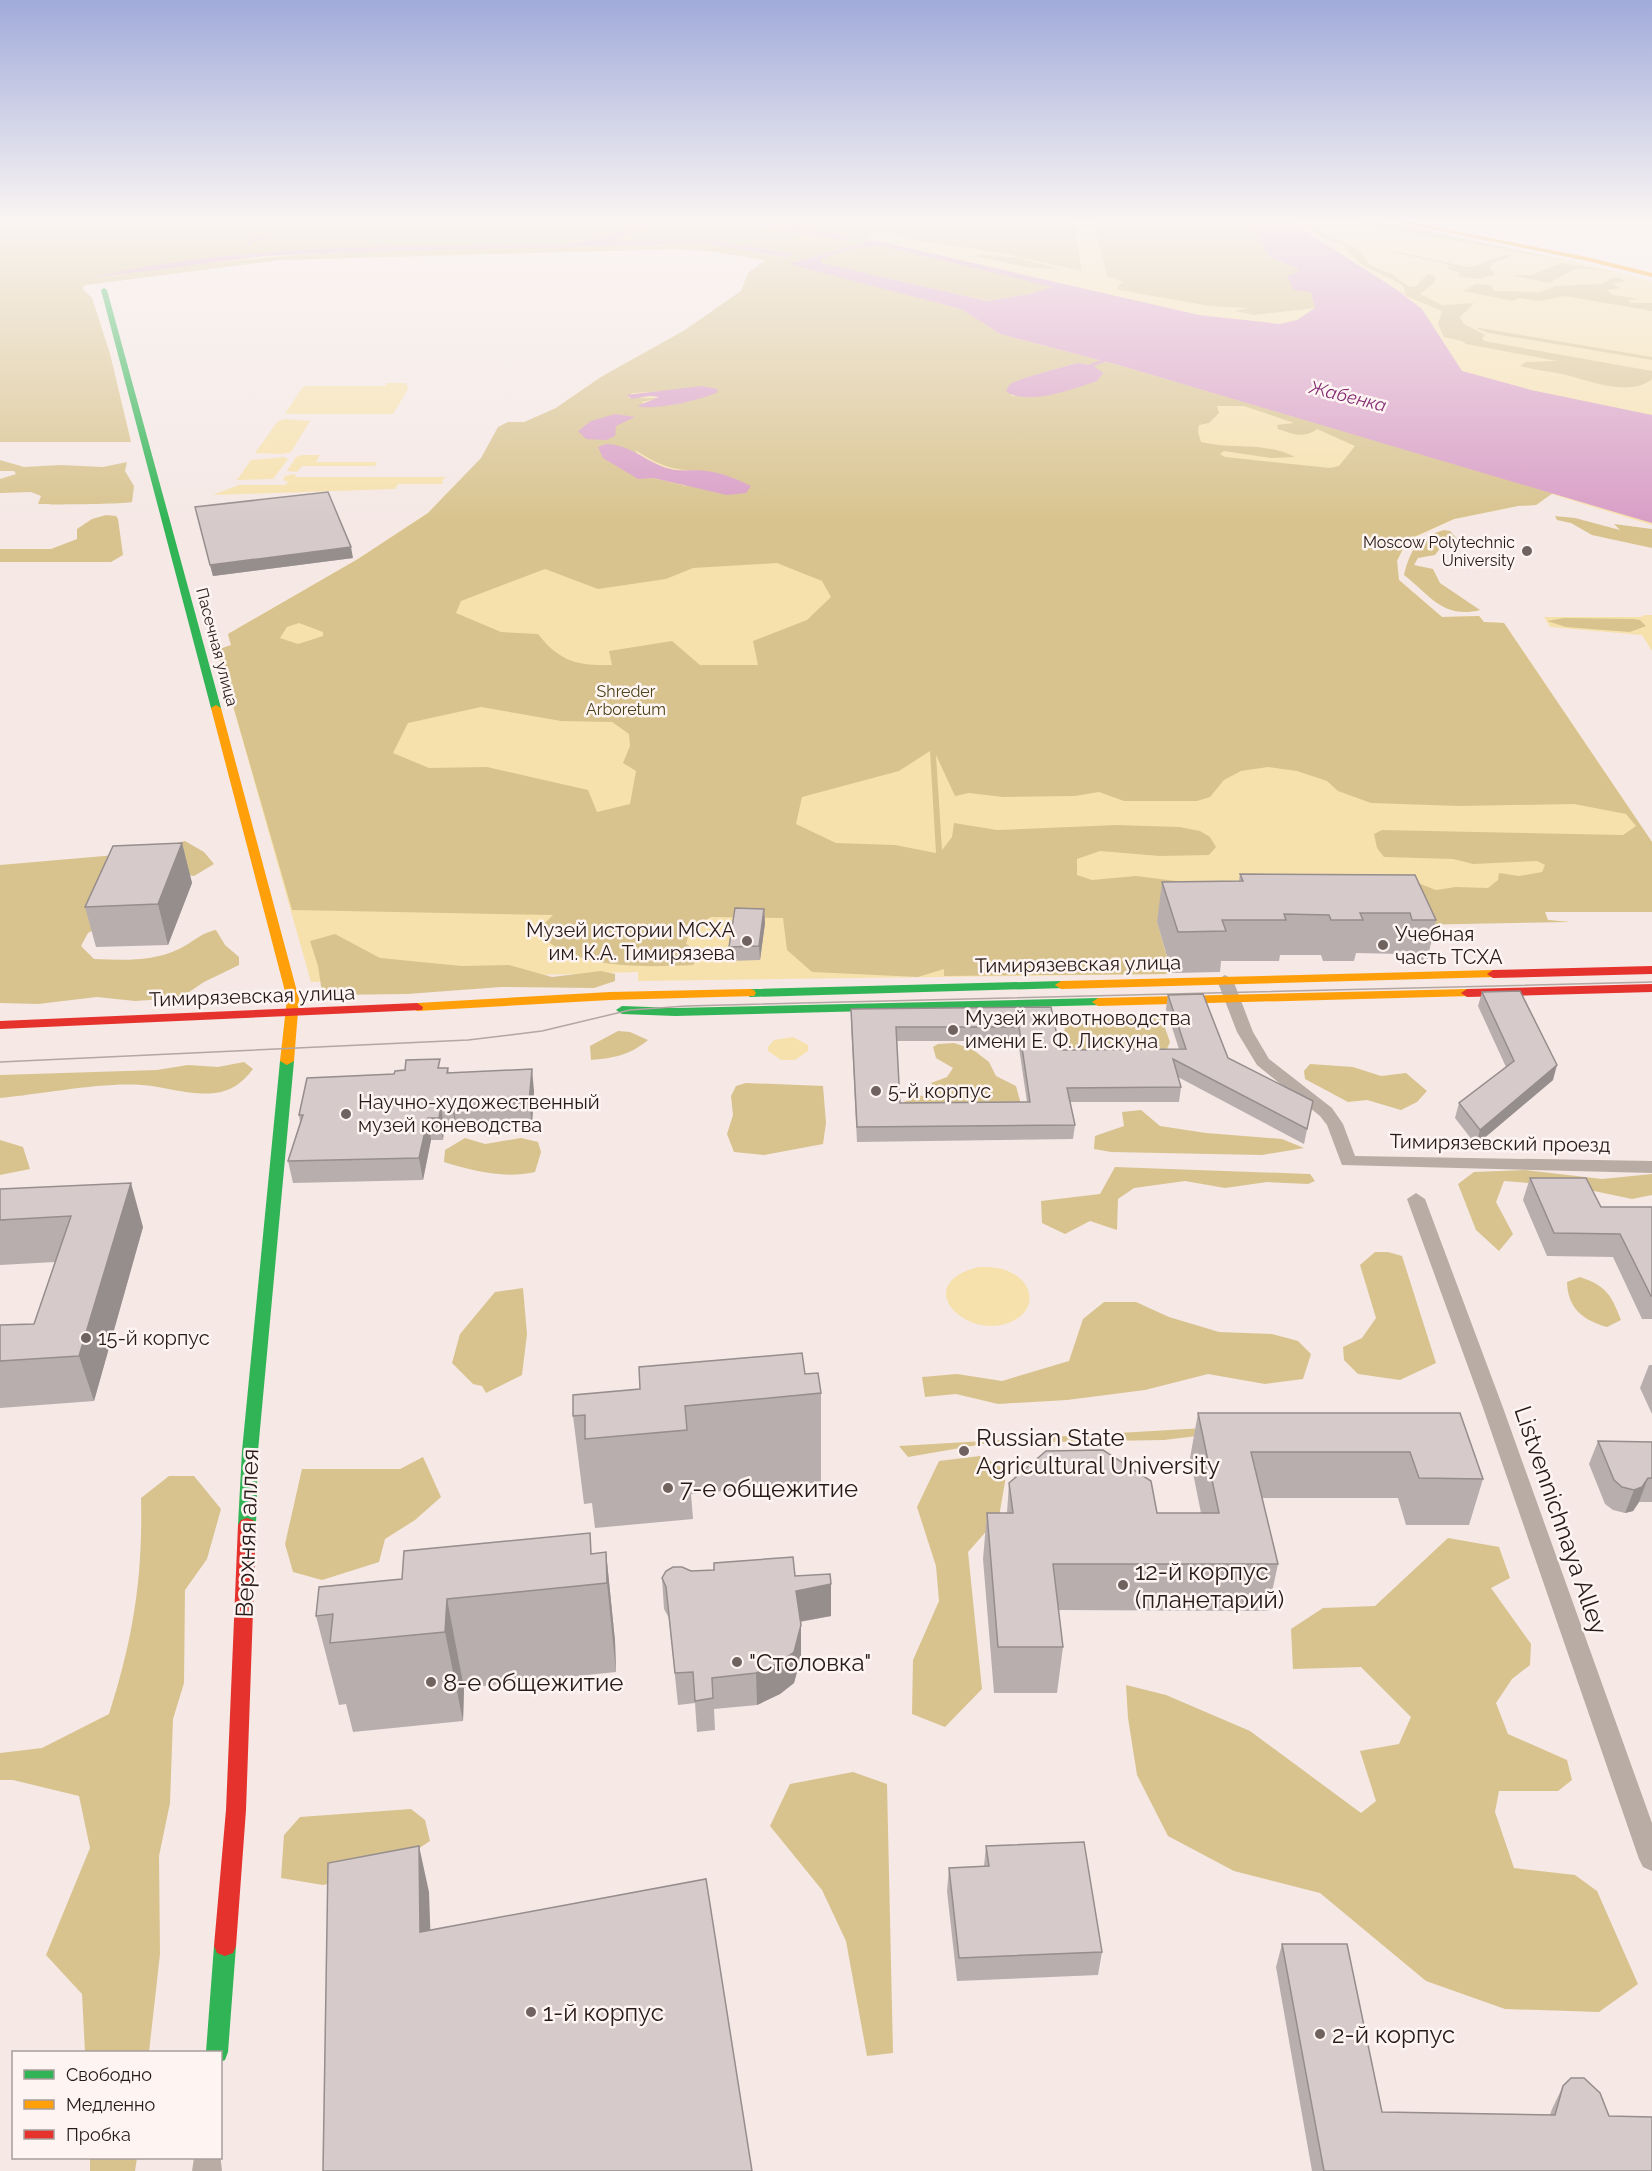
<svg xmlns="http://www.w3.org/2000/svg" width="1652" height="2171" font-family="Raleway,sans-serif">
	<rect width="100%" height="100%" fill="#f5e8e5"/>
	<path fill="#f6e1ad" d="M0,219H1367L1579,262L1652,281V525L1551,494L1536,505L1518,506L1454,519L1407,541L1397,561L1399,580L1442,617L1479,616L1484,622L1504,623L1652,842V912H1544L1548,920L1570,922H1157L1172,974L638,981V972L311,982L217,650L231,645L228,634L358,559L428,513L448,492L556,408L601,377L685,330L741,291L748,273L766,260L708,251L677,249L279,260L86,285L82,288L92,298L110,354L131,442H0Z
		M387,383H406L408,389L393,414H285L302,388L306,386H385Z
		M285,419L310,421L291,452L283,454L255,453L278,421Z
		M302,455H320L316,462H377L375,466H302L297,472L287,471L296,457Z
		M284,457L288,459L273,479L237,480L251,460Z
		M296,474L295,477H446L442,480L443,484H398L395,489L213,495L239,485H286L288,482L283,480L285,476Z
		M1644,615H1652V651L1642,635L1550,627L1544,617H1641Z
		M793,1037L808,1045V1051L795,1060H781L768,1051V1047L774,1040Z
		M979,1267C990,1267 1000,1267 1010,1272C1030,1281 1038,1304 1018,1318C974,1348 904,1285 979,1267Z"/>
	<path fill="#d8c38e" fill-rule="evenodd" d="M0,219H661L598,239L567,244L307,250L170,264L93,279L169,267L321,253L705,243L785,257L792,255L710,241H612L634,231L678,219H717L842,240L849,237L740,219H1073L1082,271L1002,253L905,239C894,230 879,233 867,235L873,240L791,263L961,309L1000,334L1122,366L1553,493L1536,505L1518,506L1454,519L1407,540L1397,561L1399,580L1442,617L1479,616L1484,622L1504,623L1652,842V912H1545L1548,920L1570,922L1410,925L1405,878L1436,890L1456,887L1488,888L1498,880L1499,873L1519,876L1542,872L1545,865L1537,861L1473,864L1453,859L1384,857L1377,848L1374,834L1382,830L1623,835L1636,826L1626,814L1574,804L1460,806L1371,803L1338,791L1327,781L1297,771L1268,767L1241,771L1224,780L1210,797L1197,801H1124L1099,792L1075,796L1003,797L969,793L955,796L936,755L942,850L952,837L954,823L997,830L1117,825L1179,827L1200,831L1210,837L1216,847L1209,855L1160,856L1100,851L1077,859V875L1092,880L1136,876L1192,883L1157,922L1172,974L944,976V969L918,977L812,972L787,950L783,918L711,917L690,929L686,944L700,952L693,965C644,967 583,970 543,938V925L553,915L292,910L217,650L231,645L228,634L358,559L428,513L481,458L498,427L508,422H524L556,408L601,377L685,330L741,291L748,273L766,260L708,251L677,249L279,260L86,285L82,288L92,298L110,354L131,442H0ZM1077,363L1092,365L1097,381L1040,396H1011L1024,378ZM702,386L691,400L652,407L641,402L659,398H628L632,393L685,390ZM1217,406H1244L1294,423L1277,425L1278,429C1292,434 1304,439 1317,429L1355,446L1339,466L1330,468L1225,457L1220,454L1224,451L1271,458L1295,457C1263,441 1233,450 1201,442L1198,432L1199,425L1209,423L1219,413ZM635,450C662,467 674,471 706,471L686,486L653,478ZM777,563L822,581L831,597L807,620L753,641L758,665H700L672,641L609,651L612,665C578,666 560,662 538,634L501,632L456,613L461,601L545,569L598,589L666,579L693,568ZM299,623L323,632V636L298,644L280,638L287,627ZM481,707L561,721L612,722L629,734L630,746L623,763L636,771L630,804L597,812L588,790L487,767L429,768L393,753L408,723ZM930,751L936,853L895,845L836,843L796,824L802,797L899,771Z
		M1093,219H1247L1269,256L1298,269L1303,291L1311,292L1315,308L1254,315L1235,311L1248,308L1210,306L1119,290L1118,286L1123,282L1107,276Z
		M1297,219L1358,249L1371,266L1392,274L1409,287L1416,286L1428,274L1436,276L1434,283L1420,294L1442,305L1474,303L1460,317L1464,324L1485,335L1482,338L1484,341L1652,371V379C1629,398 1588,380 1562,374C1548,371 1534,370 1520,366L1526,362L1557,361L1466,344L1462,341L1444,337L1438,324L1442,311L1406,296L1403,285L1359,263L1344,246L1321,237L1305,222Z
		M1347,219H1369L1569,261L1378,227Z
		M883,246L1053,287L1030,294L987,301L821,263L820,259L854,248Z
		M1394,251L1468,267C1483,267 1498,253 1512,255L1491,264L1490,270L1495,272L1494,275L1478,279L1458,276L1460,273L1446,268L1450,266L1447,264L1390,252Z
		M980,254L1019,258L1060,269L1031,268L975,256Z
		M1562,263L1615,272L1577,268L1549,283L1511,275H1532Z
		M1619,277L1625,281L1613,284L1621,288L1607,290L1613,295L1639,299L1628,300L1631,303H1652V311L1565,296L1539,301L1519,298L1513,301L1463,291L1476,284L1491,285L1494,291L1540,292L1556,286L1603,284L1611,278Z
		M1480,328L1652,357V360L1489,333L1477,329Z
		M0,460L24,467L60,465L103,467L127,462L125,471L134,486L132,502C127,504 44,505 38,504L41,496L31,492L0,493V479L16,474L14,471H0Z
		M106,515L116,516L118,519L123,555L111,562H0V549H51L77,539V529L92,519Z
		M1555,516L1575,518L1620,530L1614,524L1652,529V548L1592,535L1571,523L1557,520Z
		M1444,530L1450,531L1460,542L1442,546L1435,555L1418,558L1414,565L1433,569L1440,583L1480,610C1443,619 1431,596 1404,575C1410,550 1418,537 1444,530Z
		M1564,618L1633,619L1640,620L1646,626L1630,632L1566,627L1547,621Z
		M185,841L204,852L214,864L194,876L171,873L115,918L88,933L81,946L94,959C123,960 152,962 179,949C194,942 198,934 216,930L225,945L239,957V965L204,982L180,998L135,1001L97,997L38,1004L0,1003V865L139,853Z
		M335,934L380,958L462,966L509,965L552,977L601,971L615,974V981L594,988L501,987L407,994L329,995L322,992L318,966L310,941Z
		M1151,1017H1161L1170,1042L1162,1060L1091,1056L1063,1043L1065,1026C1091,1015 1123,1020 1151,1017Z
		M618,1031L630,1032L648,1040C630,1055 614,1058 591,1060L590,1046Z
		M954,1043L972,1049L989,1062L996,1076L1016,1086L1022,1108L905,1110L904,1102L918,1096L933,1095L935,1090L931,1083L947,1077L953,1068L936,1058L933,1047L938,1044Z
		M244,1062L253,1069C243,1082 232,1091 215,1093C190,1096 167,1087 142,1085C101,1082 43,1094 0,1098V1075L157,1070L188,1065L218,1067Z
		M1310,1064L1353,1067L1381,1076L1406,1073L1427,1091L1417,1102L1401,1110L1367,1100L1348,1102L1305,1079L1304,1071Z
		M746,1083L823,1086L826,1123L823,1144L764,1155L734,1152L727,1134L733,1115L731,1096L736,1086Z
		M1141,1110L1160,1126L1206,1133L1282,1139L1304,1148L1262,1155L1111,1152L1094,1149L1095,1136L1124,1126L1122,1112Z
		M465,1138L485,1144L521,1138L538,1142L541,1152L535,1172C505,1179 473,1171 444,1162L445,1150Z
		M0,1140L23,1147L30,1169L0,1175Z
		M1115,1167L1310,1174L1315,1181L1308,1184L1267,1182L1225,1188L1185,1181L1134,1188L1118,1199L1117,1230L1090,1221L1065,1234L1042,1223L1041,1201L1100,1194Z
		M1525,1170L1602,1179L1652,1174V1195L1632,1199L1575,1187L1504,1181L1496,1202L1513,1234L1499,1251L1476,1230L1458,1184L1474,1172Z
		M1375,1252H1388L1402,1256L1436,1363L1400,1380L1358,1374L1344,1360L1343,1347L1362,1338L1376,1318L1360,1265Z
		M1580,1277C1606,1286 1611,1294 1621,1320L1607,1327C1583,1320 1568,1309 1567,1282Z
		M523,1288L527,1334L522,1375L486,1393L482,1386L473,1384L452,1363L460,1334L495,1292Z
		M1104,1302H1136L1169,1317L1219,1332L1272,1334L1298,1341L1311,1354L1303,1379L1265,1384L1208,1374L1145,1390L1067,1400L998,1404L956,1394L925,1397L922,1377L957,1374L1002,1381L1069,1361L1083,1319Z
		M1424,1415L1247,1430L1164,1440L989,1443L908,1457L899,1446Z
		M980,1456L1007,1470L999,1517L968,1552L982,1689L945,1727L912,1714L913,1660L939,1601L936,1566L917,1507L939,1461Z
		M423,1457L441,1497L415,1520L385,1539L379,1562L322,1580L293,1572L285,1544L302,1469H400Z
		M169,1476H194L221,1509L207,1559L185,1590L184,1683L173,1719L170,1803L159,1856L160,1954L149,2052H85L82,1994L46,1955L90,1848L79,1796L13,1780H0V1753L42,1748L109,1714C133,1639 143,1578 141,1498Z
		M1448,1538L1499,1547L1510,1578L1491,1588L1531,1644L1530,1665L1512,1679L1496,1703L1508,1734L1567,1760L1572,1780L1558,1791H1499L1495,1812L1514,1868L1575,1875L1597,1891L1638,1984L1599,2012L1505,2009L1426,1981L1320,1893L1234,1871L1168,1836L1137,1775L1128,1718L1126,1685L1166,1695L1250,1731L1361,1813L1376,1801L1360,1751L1399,1744L1411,1717L1361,1667L1293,1669L1291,1629L1323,1608L1375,1606Z
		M853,1772L887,1784L893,2053L867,2056L846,1941L822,1890L770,1826L790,1784Z
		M411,1809L425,1820L430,1841L388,1869L323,1885L281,1878L284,1835L300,1817Z
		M90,2158H137L135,2171H90Z"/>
	<path fill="#d89ec6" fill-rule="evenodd" d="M661,219H678L634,231L612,241H710L794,254L786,257L705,243L321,253L264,256L91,278C246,242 409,248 567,244L598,239Z
		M717,219L744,220L850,237L842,240Z
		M1247,219H1287L1397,290L1422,309L1462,371L1531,390L1652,415V523L1122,366L1000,334L961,309L789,264L873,240L1199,315L1280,324L1297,320L1315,308L1311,292L1294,290L1287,277L1297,272L1298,269L1269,256ZM883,246L1052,287L1030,294L987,301L821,263V259L854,248Z
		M1077,363L1092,365L1103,373L1097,381C1076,388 1026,407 1006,391L1010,384L1024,378Z
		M702,386L717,389L718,392C701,400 654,411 637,406L659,397L650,396L632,399L626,395Z
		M615,414L635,417L616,426L615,436L606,440L586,439L578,431L591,421Z
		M606,444C629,445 640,457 661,466C676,473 691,469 707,471C722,473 737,479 751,486L746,493L727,495L653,478L638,479L603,458L598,447Z"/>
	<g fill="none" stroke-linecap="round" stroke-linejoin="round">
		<path stroke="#d89ec6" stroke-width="3" d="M249,244L252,240L265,236
			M1092,365L1103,361"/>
		<path fill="#b8aca4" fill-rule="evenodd" d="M1225,975L1233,980L1253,1032L1269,1059L1332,1108L1343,1124L1355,1156L1652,1161V1173L1342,1165L1327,1125L1320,1116L1257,1065L1237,1032L1217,980Z
			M1416,1193L1425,1199L1502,1405L1652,1823V1871L1643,1867L1639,1859L1482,1405L1407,1199Z
			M220,2153L222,2171H192L194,2158H220Z"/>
		<path fill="#30b455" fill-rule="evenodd" d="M104,288L107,290L221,708L220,710H212L211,708L101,290Z
			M1061,981L1065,982L1067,985L1065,988L750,997L744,993L750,989Z
			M1098,998L1102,999L1104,1002L1102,1005L675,1016L622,1014L616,1010L622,1006L675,1008Z
			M287,1057L294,1061L258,1451L256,1525L253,1530L247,1532L241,1530L238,1525L242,1451L280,1061Z
			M225,1936L233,1939L236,1946L228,2052L225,2060L220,2062V2052H206L214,1946L217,1939Z"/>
		<path fill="#ff9f0a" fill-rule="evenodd" d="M1382,219H1393L1587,257L1652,273V277L1587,261Z
			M216,705L221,708L299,999L294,1061L287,1065L280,1061L287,999L211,708Z
			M1493,970L1499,974L1497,977L1061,989L1055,985L1061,981Z
			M750,989L754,990L756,993L754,996L610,1000L417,1011L411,1007L417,1003L610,992Z
			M1467,989L1471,990L1473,993L1471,996L1098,1006L1092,1002L1098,998Z"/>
		<path fill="#e5322d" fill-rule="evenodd" d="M1652,966V974L1493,978L1487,974L1493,970Z
			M1652,984V992L1467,997L1461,993L1467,989Z
			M417,1003L423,1007L422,1010L0,1029V1021Z
			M247,1518L253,1520L256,1525L246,1810L236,1946L233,1953L225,1956L217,1953L214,1946L226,1810L238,1525L241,1520Z"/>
		<path stroke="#b2a7a3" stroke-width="1.5" d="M0,1062L468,1040L542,1031L630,1010L686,1006L1652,982"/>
	</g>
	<path fill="#b9aeae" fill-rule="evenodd" d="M195,507L353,558L213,576Z
		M182,843L192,883L168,945L96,947L85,907Z
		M1240,874L1415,875L1436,920L1427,961H1403L1401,954L1356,953L1354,961H1323L1321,955H1280L1279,961H1221L1220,972L1172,973L1157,922L1162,882L1239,881Z
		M764,909L765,923L760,960L729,961V947Z
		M1482,992L1553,1080L1476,1145L1455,1118L1459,1103L1506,1067L1478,1006Z
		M1168,995L1228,1058L1313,1101L1304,1144L1178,1077L1181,1087L1179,1102H1070L1075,1125L1073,1139L857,1142L851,1023V1009L1051,1007L1060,1050L1179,1049L1166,1009ZM897,1041H1018L1027,1102L900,1103Z
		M441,1068H448L449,1073L534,1091L532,1124L501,1126V1121L456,1124V1128H444L443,1140H431L423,1180L293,1183L288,1161L300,1122L299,1115L394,1074Z
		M1530,1178L1601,1207H1652V1319H1642L1613,1257L1547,1256L1523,1200Z
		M0,1189L143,1227L94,1401L0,1408V1325L34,1324L55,1262L0,1265Z
		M1649,1365H1652V1414L1640,1388Z
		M821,1393V1482L691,1494L693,1519L595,1528L592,1503L584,1504L573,1416Z
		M1198,1413H1460L1483,1479L1469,1525H1406L1398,1498H1262L1278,1564L1268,1611L1058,1610L1063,1647L1057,1693H994L983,1559L987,1513H1007L1009,1483L1157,1513H1201L1190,1458Z
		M1598,1441L1652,1442V1502H1639L1633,1511L1625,1513L1613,1510L1605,1504L1589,1464Z
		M606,1552L615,1641L616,1672L464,1688L463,1721L353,1732L346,1704L339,1705L316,1616L402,1579Z
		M691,1571L795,1576L831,1616L800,1622L801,1657L794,1683L780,1694L757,1705L714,1709L715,1730L697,1732L695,1703L678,1705L669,1618L664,1609L662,1578Z
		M986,1846L1102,1952L1098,1975L957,1981L947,1891L949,1868L984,1866Z
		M1282,1944L1382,2112L1550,2115L1552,2109L1563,2086L1609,2116L1652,2171H1312L1276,1967Z"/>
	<path fill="#968d8d" d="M351,547L353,558L213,576L210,565Z
		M182,843L192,883L168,945L158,904Z
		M764,909L765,923L760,960L759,946Z
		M1557,1065L1553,1080L1476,1145L1480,1130Z
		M532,1069L534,1091L532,1124L529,1102Z
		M453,1101L456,1124V1128L452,1106Z
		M441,1106L444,1128L443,1140L439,1118Z
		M428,1118L431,1140L423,1180L419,1158Z
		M131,1183L143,1227L94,1401L79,1356Z
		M1648,1478L1639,1502L1633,1511L1625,1513L1634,1490Z
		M606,1552L615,1641L616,1672L607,1583Z
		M831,1584V1616L797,1622L796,1591Z
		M447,1599L464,1688L463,1721L445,1632Z
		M801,1625V1657L794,1683L780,1694L757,1705L756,1673Z
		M419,1846L429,1892L432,1977L420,1932Z"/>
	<path fill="#d7caca" stroke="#968d8d" stroke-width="1.5" fill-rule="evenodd" d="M328,492L351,547L210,565L195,507Z
		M182,843L158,904L85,907L113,846Z
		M1240,874L1415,875L1436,920H1412L1410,913H1360L1363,920H1331L1329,915L1284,914L1286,920H1222L1226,931L1178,932L1162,882L1243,881Z
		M735,908L764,909L759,946L729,947Z
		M1520,991L1557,1065L1480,1130L1459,1103L1514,1061L1482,992Z
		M1203,994L1228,1058L1313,1101L1307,1129L1173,1059L1181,1087L1067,1088L1075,1125L857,1127L851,1009L1051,1007L1060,1050L1186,1049L1168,995ZM896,1027H1019L1030,1102L900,1103Z
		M440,1059L438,1068H448L447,1073L532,1069L529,1102L498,1104L499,1099L453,1101L452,1106H441L439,1118H428L419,1158L288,1161L303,1115H299L307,1078L394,1074L395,1071L405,1070L406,1060Z
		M1530,1178H1586L1601,1207H1652V1296H1651L1620,1234L1554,1233Z
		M131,1183L79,1356L0,1361V1325L34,1324L71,1216L0,1220V1189Z
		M802,1353L805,1374L818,1373L821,1393L685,1406L687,1430L585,1439V1415L573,1416V1395L640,1389L639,1367Z
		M1198,1413H1460L1483,1479L1419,1478L1410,1452H1251L1278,1564H1053L1063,1647H998L987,1513H1013L1009,1483L1046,1451L1103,1450L1151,1481L1157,1513H1219Z
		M1598,1441L1652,1442V1478H1648L1642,1487L1634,1490L1622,1487L1614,1480Z
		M590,1533L591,1554L606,1552L607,1583L447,1599L445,1632L330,1643L333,1614L316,1616L319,1587L402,1579L404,1551Z
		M793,1557L795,1576L830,1574L831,1584L796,1591L801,1625L794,1652L779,1663L756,1673L712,1678L713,1698L695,1701L693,1672L675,1673L666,1587L662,1578L666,1571L673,1567H682L691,1571L714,1570V1563Z
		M1084,1842L1102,1952L959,1958L949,1868L989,1866L986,1846Z
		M419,1846L420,1932L706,1879L752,2171H323L328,1863Z
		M1282,1944H1347L1382,2112L1555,2115L1563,2086L1571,2078H1584L1600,2093L1609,2116L1652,2117V2171H1324Z"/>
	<linearGradient id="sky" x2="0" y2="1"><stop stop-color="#a1abda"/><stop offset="0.42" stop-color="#faf5f3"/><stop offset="1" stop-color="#faf5f3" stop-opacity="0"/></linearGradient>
	<rect width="1652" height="523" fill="url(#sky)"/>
	<g fill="#70625f" stroke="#fef5f3" stroke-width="2">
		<circle cx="1527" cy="551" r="6"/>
		<circle cx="747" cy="941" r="6"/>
		<circle cx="1383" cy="945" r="6"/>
		<circle cx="953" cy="1030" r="6"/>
		<circle cx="876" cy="1091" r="6"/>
		<circle cx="346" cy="1114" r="6"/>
		<circle cx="86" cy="1338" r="6"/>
		<circle cx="964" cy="1451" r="6"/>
		<circle cx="668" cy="1488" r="6"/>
		<circle cx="1123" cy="1585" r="6"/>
		<circle cx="737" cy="1662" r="6"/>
		<circle cx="431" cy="1682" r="6"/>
		<circle cx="531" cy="2012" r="6"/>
		<circle cx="1320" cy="2034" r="6"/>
	</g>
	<g text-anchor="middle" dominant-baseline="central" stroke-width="5" stroke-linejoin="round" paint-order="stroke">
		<g font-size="16" fill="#281a17" stroke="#fef5f3" text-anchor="end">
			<text x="1515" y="542">Moscow Polytechnic<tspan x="1515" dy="18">University</tspan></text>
		</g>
		<g font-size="16" fill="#281a17" stroke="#fef5f3">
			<text transform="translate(217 647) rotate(75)">Пасечная улица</text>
		</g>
		<g font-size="16" fill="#4d421a" stroke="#fef5f3">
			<text x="626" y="691">Shreder<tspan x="626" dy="18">Arboretum</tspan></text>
		</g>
		<g font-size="18" font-style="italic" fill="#842a72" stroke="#fef5f3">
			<text transform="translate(1348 396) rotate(14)">Жабенка</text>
		</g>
		<g font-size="20" fill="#281a17" stroke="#fef5f3" text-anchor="start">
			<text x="735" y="930" text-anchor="end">Музей истории МСХА<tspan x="735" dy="23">им. К.А. Тимирязева</tspan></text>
			<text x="1395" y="934">Учебная<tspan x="1395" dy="23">часть ТСХА</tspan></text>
			<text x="965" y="1018">Музей животноводства<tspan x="965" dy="23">имени Е. Ф. Лискуна</tspan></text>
			<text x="888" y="1091">5-й корпус</text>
			<text x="358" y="1102">Научно-художественный<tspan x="358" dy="23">музей коневодства</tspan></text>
			<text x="98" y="1338">15-й корпус</text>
		</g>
		<g font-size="20" fill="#281a17" stroke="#fef5f3">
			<text transform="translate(1078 964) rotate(-1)">Тимирязевская улица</text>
			<text transform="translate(252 996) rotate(-2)">Тимирязевская улица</text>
			<text transform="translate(1500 1143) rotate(1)">Тимирязевский проезд</text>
		</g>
		<g font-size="24" fill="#281a17" stroke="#fef5f3" text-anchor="start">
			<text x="976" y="1437">Russian State<tspan x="976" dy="28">Agricultural University</tspan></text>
			<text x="680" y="1488">7-е общежитие</text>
			<text x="1135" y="1571">12-й корпус<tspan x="1135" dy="28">(планетарий)</tspan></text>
			<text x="749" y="1662">"Столовка"</text>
			<text x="443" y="1682">8-е общежитие</text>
			<text x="543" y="2012">1-й корпус</text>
			<text x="1332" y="2034">2-й корпус</text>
		</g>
		<g font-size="24" fill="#281a17" stroke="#fef5f3">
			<text transform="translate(1561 1520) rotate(71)">Listvennichnaya Alley</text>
			<text transform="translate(247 1533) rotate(-88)">Верхняя аллея</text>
		</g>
	</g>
	<rect x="12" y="2051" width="210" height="108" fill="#fef5f3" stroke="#a89d9b" stroke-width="1.5"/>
	<rect x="24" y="2070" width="30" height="9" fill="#30b455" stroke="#a89d9b" stroke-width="1.5"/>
	<text x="66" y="2081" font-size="18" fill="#281a17">Свободно</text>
	<rect x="24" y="2100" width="30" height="9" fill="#ff9f0a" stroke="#a89d9b" stroke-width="1.5"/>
	<text x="66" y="2111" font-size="18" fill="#281a17">Медленно</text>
	<rect x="24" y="2130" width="30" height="9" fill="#e5322d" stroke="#a89d9b" stroke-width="1.5"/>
	<text x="66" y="2141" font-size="18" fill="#281a17">Пробка</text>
</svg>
